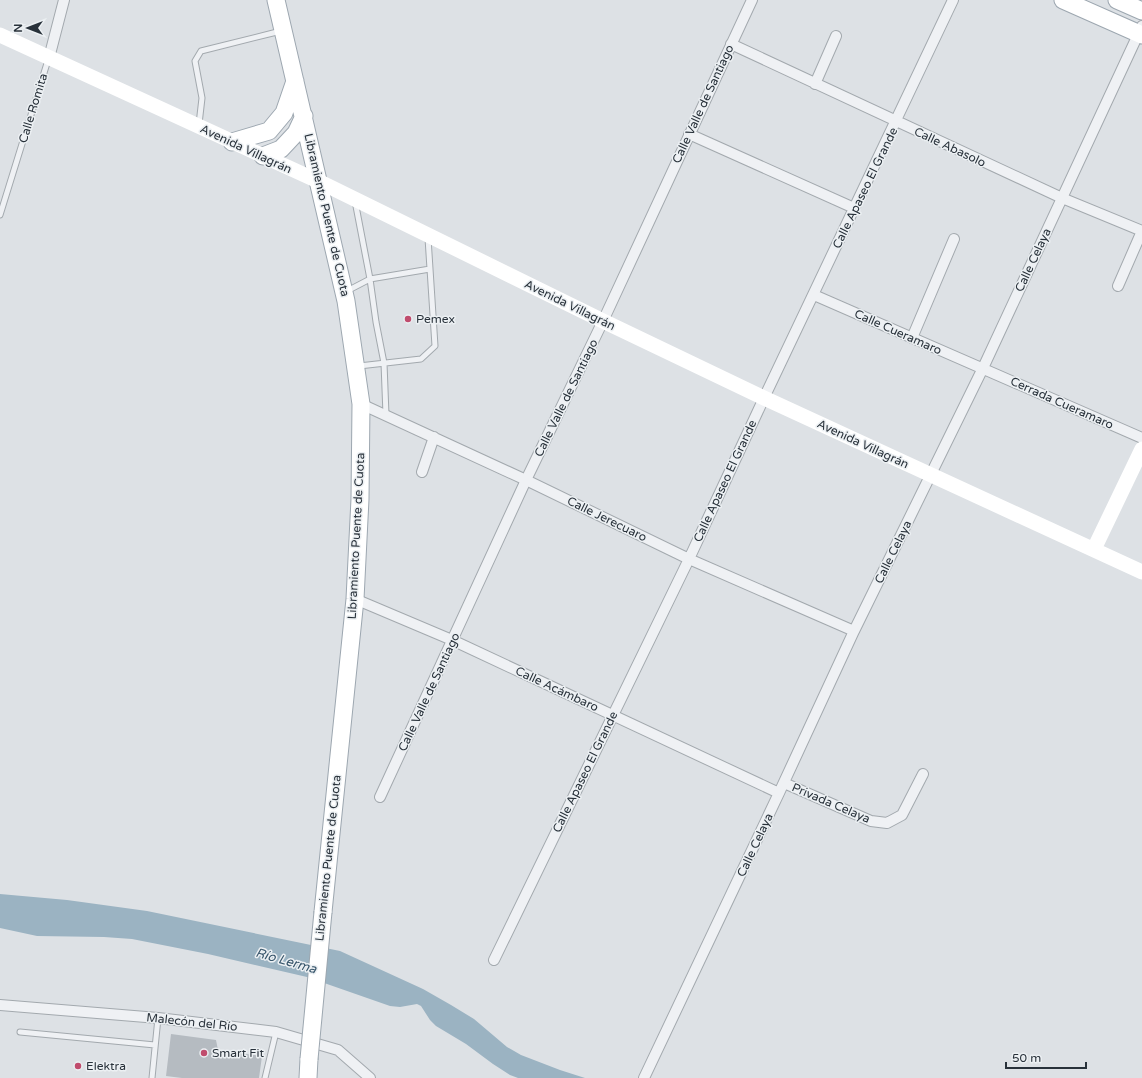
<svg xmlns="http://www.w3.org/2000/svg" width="1142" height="1078" font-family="'Varela Round',sans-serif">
	<rect width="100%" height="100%" fill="#dde1e5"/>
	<path fill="#9bb3c2" d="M0,894L67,900L147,911L340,951L423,989L451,1005L474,1019L507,1047L521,1055L560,1070L585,1078H518L510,1075L493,1064L466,1044L436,1026L430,1020L421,1006L417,1004L400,1007L390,1006L307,977L208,954L132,939L104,937L37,936L0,928Z"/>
	<path fill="#b5bbc1" d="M171,1034L216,1040L218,1050L262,1056L259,1078H182L166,1076Z"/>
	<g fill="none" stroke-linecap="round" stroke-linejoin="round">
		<defs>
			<path id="lane" d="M199,124L202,98L195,61L201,51L281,31
				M355,201L370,279L376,322L384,363L386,415
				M0,215L48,60
				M347,291L370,279L430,269
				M359,366L421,359L435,346L428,238
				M20,1032L155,1045
				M152,1078L158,1018
				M265,1078L276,1032"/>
			<path id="street" d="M731,44L1062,198L1142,231
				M49,58L64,0
				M815,84L836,36
				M689,134L854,208
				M1118,286L1142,231
				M814,295L1142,438
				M912,338L954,239
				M361,404L526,480L689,559L854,631
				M422,472L434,437
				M355,599L452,640L779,793
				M784,783L871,821L887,823L902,815L923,774
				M380,797L526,480L603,321L752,0
				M494,960L689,559L764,398L953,0
				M0,1005L158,1018L276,1032L338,1050L370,1078
				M644,1078L779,793L854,631L983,368L1142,26"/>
			<path id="primary" d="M276,0L346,301L361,404L360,499L355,599L323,912
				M1063,0L1142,35
				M1117,0L1142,11
				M232,142L269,131L284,113L295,81
				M263,156L281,149L296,133L304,116
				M308,1078L309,1059"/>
		</defs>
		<use href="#lane" stroke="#a3a9ae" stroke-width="7"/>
		<use href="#street" stroke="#a3a9ae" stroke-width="12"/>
		<use href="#primary" stroke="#9da7b0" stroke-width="19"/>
		<use href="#lane" stroke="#eff1f4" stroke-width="5"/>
		<use href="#street" stroke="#eff1f4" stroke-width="10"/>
		<path stroke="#fff" stroke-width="15" d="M0,35L320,182L603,321L764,398L1142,572
			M1094,549L1142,449"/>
		<use href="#primary" stroke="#fff" stroke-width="17"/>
		<defs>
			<path id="primary-bridge" d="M309,1059L323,912"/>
		</defs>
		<use href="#primary-bridge" stroke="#9da7b0" stroke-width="19" stroke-linecap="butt"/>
		<use href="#primary-bridge" stroke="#fff" stroke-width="17"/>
	</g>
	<g fill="#c04c6d" stroke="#ecf0f3" stroke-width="1.5">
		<circle cx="408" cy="319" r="4"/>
		<circle cx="204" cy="1053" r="4"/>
		<circle cx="78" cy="1066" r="4"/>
	</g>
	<g text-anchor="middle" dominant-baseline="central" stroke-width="3" stroke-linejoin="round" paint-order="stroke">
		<g font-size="12" fill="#28313a" stroke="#ecf0f3">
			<text transform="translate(703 104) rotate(-65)">Calle Valle de Santiago</text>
			<text transform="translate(33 108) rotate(-73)">Calle Romita</text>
			<text transform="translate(950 147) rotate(25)">Calle Abasolo</text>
			<text transform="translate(246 149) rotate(25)">Avenida Villagrán</text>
			<text transform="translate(865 188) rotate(-64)">Calle Apaseo El Grande</text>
			<text transform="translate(327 215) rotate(77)">Libramiento Puente de Cuota</text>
			<text transform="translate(1033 260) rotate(-65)">Calle Celaya</text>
			<text transform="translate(570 305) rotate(26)">Avenida Villagrán</text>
			<text transform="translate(898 332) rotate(24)">Calle Cueramaro</text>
			<text transform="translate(566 398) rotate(-64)">Calle Valle de Santiago</text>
			<text transform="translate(1062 403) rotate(24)">Cerrada Cueramaro</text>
			<text transform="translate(863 444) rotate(25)">Avenida Villagrán</text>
			<text transform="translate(725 481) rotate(-65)">Calle Apaseo El Grande</text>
			<text transform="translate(607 519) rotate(26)">Calle Jerecuaro</text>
			<text transform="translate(356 536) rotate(-87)">Libramiento Puente de Cuota</text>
			<text transform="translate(893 552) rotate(-64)">Calle Celaya</text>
			<text transform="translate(557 689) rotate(25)">Calle Acámbaro</text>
			<text transform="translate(429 692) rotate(-65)">Calle Valle de Santiago</text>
			<text transform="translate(585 772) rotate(-64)">Calle Apaseo El Grande</text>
			<text transform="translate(831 803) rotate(23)">Privada Celaya</text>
			<text transform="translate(755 845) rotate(-65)">Calle Celaya</text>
			<text transform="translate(328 858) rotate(-84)">Libramiento Puente de Cuota</text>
			<text transform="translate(192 1022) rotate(6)">Malecón del Río</text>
		</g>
		<g font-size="12" fill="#28313a" stroke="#ecf0f3" text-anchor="start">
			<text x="416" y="319">Pemex</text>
			<text x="212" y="1053">Smart Fit</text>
			<text x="86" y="1066">Elektra</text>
		</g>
		<g font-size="13" font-style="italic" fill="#36546a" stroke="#ecf0f3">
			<text transform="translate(286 961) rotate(16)">Río Lerma</text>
		</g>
	</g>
	<g transform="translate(28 28) rotate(270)" stroke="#ecf0f3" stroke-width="3" paint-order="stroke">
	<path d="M0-3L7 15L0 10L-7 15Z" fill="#28313a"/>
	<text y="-6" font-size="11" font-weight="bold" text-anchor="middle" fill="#28313a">N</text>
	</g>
	<path d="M1006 1062v6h80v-6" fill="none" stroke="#28313a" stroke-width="2"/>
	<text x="1012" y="1062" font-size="12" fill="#28313a" stroke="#ecf0f3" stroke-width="3" paint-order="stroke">50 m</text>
</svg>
